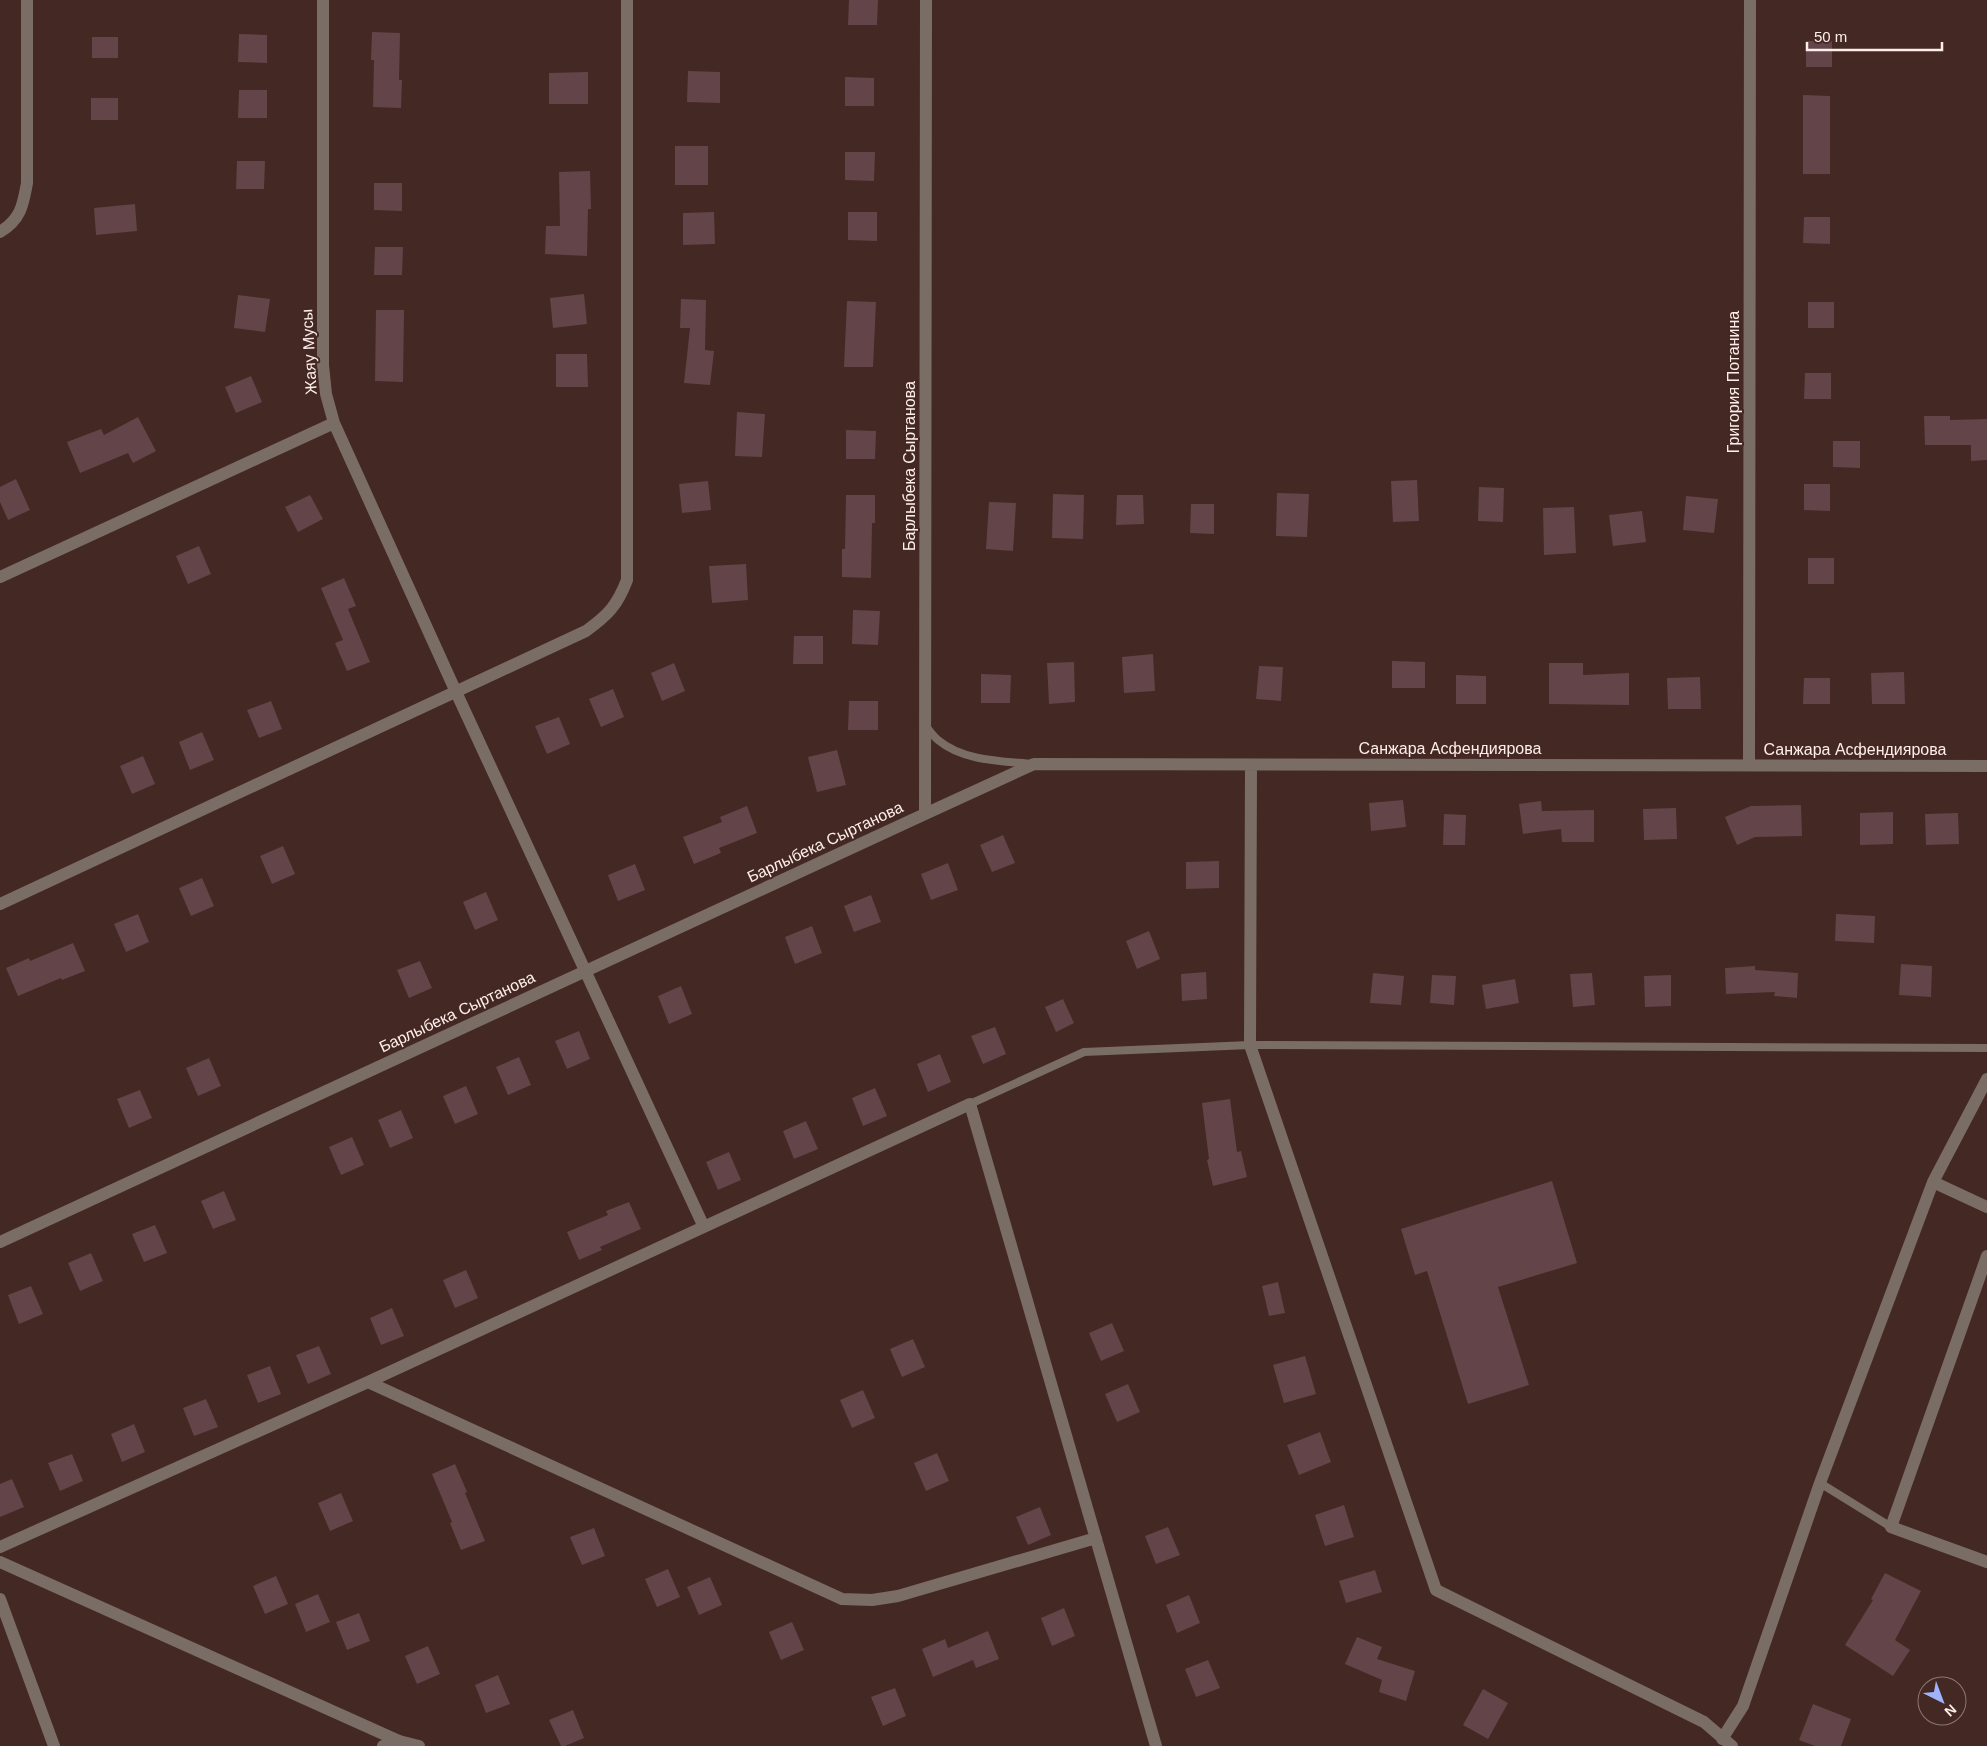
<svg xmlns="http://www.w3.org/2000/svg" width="1987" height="1746" font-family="Arial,sans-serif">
	<rect width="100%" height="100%" fill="#442823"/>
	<path fill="#634449" d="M849,0H878L877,25H848Z
		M372,32L400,33L399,80H402L401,108L373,107L374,60H371Z
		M239,34L267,35V63L238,62Z
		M92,37H118V58H92Z
		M1806,41H1832V67H1806Z
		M688,71L720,72V103L687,102Z
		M588,72V104H549V73Z
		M845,77L874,78V106H845Z
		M239,90H267V118H238Z
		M1803,95L1830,96V174H1803Z
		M91,98H118V120H91Z
		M675,146H708V185H675Z
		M845,152H875L874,181L845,180Z
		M237,161H265L264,189H236Z
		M590,171L591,209H588L587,256L545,254L546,226H560L559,172Z
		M374,183H402V211L374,210Z
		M135,204L137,231L96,235L94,208Z
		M714,212L715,244L683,245V213Z
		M848,212H877V241L848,240Z
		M1804,217H1830V244L1803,243Z
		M375,247H403L402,275H374Z
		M584,294L587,324L553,328L550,298Z
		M238,295L270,299L265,332L234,328Z
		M681,299L706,300L705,350L714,351L710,385L684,383L690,328H680Z
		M847,301L876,302L873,367H844Z
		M1808,302H1834V328H1808Z
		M376,310H404L403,382L375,381Z
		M556,354H587L588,387H556Z
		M1805,373H1831V399H1804Z
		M251,376L262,402L236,413L225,387Z
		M737,412L765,414L762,457L735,456Z
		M1924,416H1950V420L1987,419V460L1971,461V445H1925Z
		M138,417L156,451L133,463L128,453L80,473L67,442L101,429L104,435Z
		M846,430L876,431L875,459H846Z
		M1833,441H1860V468L1833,467Z
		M16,479L30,510L8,520L0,502V487Z
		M1417,480L1419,521L1393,522L1391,481Z
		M708,481L711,510L682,513L679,484Z
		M1804,484H1830V511L1804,510Z
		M1479,487L1504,488L1503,522L1478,521Z
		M1277,493L1309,494L1307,537L1276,536Z
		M1053,494L1084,495L1083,539L1052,538Z
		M310,495L323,519L298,532L285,507Z
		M846,495H875V523H872L871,578L842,577V549H845Z
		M1117,495H1143L1144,524L1116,525Z
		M1686,496L1718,499L1714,533L1683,530Z
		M989,502L1016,503L1013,551L986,549Z
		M1191,504H1214V534L1190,533Z
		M1574,507L1576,553L1544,555L1543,508Z
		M1642,511L1646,542L1613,546L1609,515Z
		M199,546L211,574L188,584L176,556Z
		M1808,558H1834V584H1808Z
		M746,564L748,600L712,603L709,566Z
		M344,578L356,606L348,609L370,662L347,671L335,643L343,640L321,588Z
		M853,610L880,611L878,645L852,644Z
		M794,636H823V664H793Z
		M1153,654L1155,691L1124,693L1122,657Z
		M1392,661L1425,662V688H1392Z
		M1074,662L1075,702L1049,704L1047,663Z
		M674,663L685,691L662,701L651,673Z
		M1549,663H1583V675L1629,673V705L1549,704Z
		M1259,666L1283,667L1281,701L1256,699Z
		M1904,672L1905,704H1872L1871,673Z
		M981,674L1011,675L1010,703H981Z
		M1456,675L1486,676V704H1456Z
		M1700,677L1701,709H1668L1667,678Z
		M1804,678H1830V704H1803Z
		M613,689L624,717L601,727L589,699Z
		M271,701L282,729L259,738L247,710Z
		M849,701H878V730H848Z
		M559,717L570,744L547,754L535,726Z
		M202,732L214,760L190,770L179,742Z
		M837,750L846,785L817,792L808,757Z
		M143,756L155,784L132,794L120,766Z
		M1403,800L1406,827L1371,831L1369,803Z
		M1541,801L1542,811L1594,810V842H1562L1561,829L1523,834L1519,804Z
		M1801,805L1802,836L1755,837L1737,845L1725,817L1751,806Z
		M747,806L757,833L719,848L721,853L694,864L683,837L722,822L720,817Z
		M1676,808L1677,839L1644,840L1643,809Z
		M1893,812V844L1860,845V813Z
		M1958,813L1959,844L1926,845L1925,814Z
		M1444,814L1466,815L1465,845H1443Z
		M1003,835L1015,863L992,872L980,845Z
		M283,846L295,874L272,884L260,856Z
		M1219,861V888L1186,889V862Z
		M948,863L958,890L931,900L921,874Z
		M635,864L645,890L618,901L608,875Z
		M202,878L214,906L191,916L179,888Z
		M486,892L498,920L475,930L463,902Z
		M871,895L881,922L854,932L844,906Z
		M138,914L149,942L126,952L114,924Z
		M1836,914L1875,916L1874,943L1835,941Z
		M812,926L822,953L795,964L785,937Z
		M1149,931L1160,959L1137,969L1126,941Z
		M73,943L85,971L62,980L61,978L18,996L6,968L29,958L30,961Z
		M420,961L432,988L409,998L397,970Z
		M1901,964L1932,966L1931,997L1899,995Z
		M1755,966V970L1798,973L1797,998L1774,996L1775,992L1726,994L1725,968Z
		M1206,972L1207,999L1182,1001L1181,974Z
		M1373,973L1404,976L1401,1005L1370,1003Z
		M1592,973L1595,1005L1573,1007L1570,974Z
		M1432,975L1456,976L1454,1005L1430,1003Z
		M1671,975V1006L1645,1007L1644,976Z
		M1515,979L1519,1003L1486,1009L1482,985Z
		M681,986L692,1014L669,1024L658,996Z
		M1063,999L1074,1023L1056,1032L1045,1007Z
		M995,1027L1006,1054L983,1064L971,1036Z
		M579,1031L590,1059L567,1069L555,1041Z
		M940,1054L951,1082L928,1092L917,1064Z
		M519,1057L531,1085L508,1095L496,1067Z
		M209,1058L221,1086L198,1096L186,1068Z
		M466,1086L478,1114L455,1124L443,1096Z
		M875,1088L887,1116L863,1126L852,1098Z
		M140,1090L152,1118L129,1128L117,1099Z
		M1230,1099L1237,1152L1241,1151L1247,1177L1213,1186L1207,1160L1209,1159L1202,1103Z
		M401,1110L413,1138L390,1148L378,1120Z
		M806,1121L818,1149L794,1159L783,1131Z
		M352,1137L364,1165L341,1175L329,1147Z
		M729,1152L741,1180L718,1190L706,1162Z
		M1552,1181L1577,1263L1498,1287L1529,1385L1468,1404L1427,1271L1415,1275L1401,1229Z
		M224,1191L236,1220L213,1229L201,1201Z
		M629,1202L641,1229L600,1247L602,1250L579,1260L567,1232L608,1215L606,1211Z
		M155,1225L167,1253L144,1262L132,1234Z
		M91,1253L103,1281L80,1291L68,1263Z
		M466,1270L478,1298L455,1308L443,1280Z
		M1278,1282L1285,1313L1269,1316L1262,1286Z
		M31,1286L43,1314L19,1324L8,1295Z
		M392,1308L404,1336L381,1345L370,1318Z
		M1112,1323L1124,1351L1101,1361L1089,1333Z
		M913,1339L925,1367L902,1377L890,1349Z
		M319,1346L331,1374L308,1384L296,1355Z
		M1305,1356L1316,1394L1284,1403L1273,1365Z
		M270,1366L281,1394L258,1403L247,1375Z
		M1128,1384L1140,1412L1117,1422L1105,1394Z
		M863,1390L875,1418L852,1428L840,1400Z
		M206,1399L218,1427L194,1436L183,1408Z
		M134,1424L145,1452L122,1462L111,1434Z
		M1320,1432L1331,1462L1299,1475L1287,1445Z
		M937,1453L949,1481L926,1491L914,1463Z
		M72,1454L83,1481L60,1491L48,1463Z
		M455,1464L467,1492L465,1493L485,1541L461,1550L450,1523L452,1522L432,1474Z
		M12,1479L24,1507L0,1517V1484Z
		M341,1493L353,1521L330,1531L318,1503Z
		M1344,1505L1354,1537L1325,1546L1315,1515Z
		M1040,1507L1051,1535L1028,1545L1016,1517Z
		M1168,1527L1180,1555L1156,1564L1145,1536Z
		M594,1528L605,1556L582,1565L570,1537Z
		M668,1569L680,1597L657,1607L645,1579Z
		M1375,1570L1382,1592L1346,1603L1339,1581Z
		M1885,1573L1921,1591L1895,1640L1910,1650L1893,1676L1845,1645L1873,1600L1871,1599Z
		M276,1576L288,1604L265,1614L253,1586Z
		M710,1577L722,1605L699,1615L687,1587Z
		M318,1594L330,1622L306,1632L295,1604Z
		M1189,1595L1200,1623L1177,1633L1166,1605Z
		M1064,1608L1075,1636L1052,1646L1041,1618Z
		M359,1613L370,1641L347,1650L336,1622Z
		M792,1622L804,1650L781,1660L769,1632Z
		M988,1631L999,1659L976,1668L973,1660L933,1677L922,1649L945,1639L948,1648Z
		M1357,1637L1382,1647L1377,1659L1415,1671L1406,1701L1379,1692L1382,1680L1345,1664Z
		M428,1646L440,1674L417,1684L405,1656Z
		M1208,1660L1220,1688L1196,1697L1185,1669Z
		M498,1675L510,1704L486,1713L475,1685Z
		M895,1688L906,1716L883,1726L871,1697Z
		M1483,1689L1508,1703L1488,1739L1463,1725Z
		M1813,1704L1851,1719L1841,1746H1815L1799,1740Z
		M573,1710L584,1738L565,1746H561L549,1720Z"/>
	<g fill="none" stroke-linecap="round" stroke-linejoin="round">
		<path stroke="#7a6d65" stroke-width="8" d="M925,725C929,730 933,736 938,740C963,761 1001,761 1032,764
			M970,1104L1084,1052L1250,1045L1987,1048
			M1820,1483L1891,1527"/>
		<path stroke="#7a6d65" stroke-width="12" d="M0,232C21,219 23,205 27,183V0
			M334,423L456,692L703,1225
			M0,577L334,423L326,394L323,365V0
			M1251,765L1250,1045L1436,1590L1704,1722L1732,1746
			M1749,765L1750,0
			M925,814L1034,764L1987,766
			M0,904L586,631C608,615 617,606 627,580V0
			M1933,1182L1987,1207
			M0,1242L925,814L926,0
			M1987,1256L1891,1527L1987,1562
			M368,1382L842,1599L872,1600L898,1596L1096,1538
			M0,1547L368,1382L970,1104L1156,1746
			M0,1562L399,1741
			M0,1599L54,1746
			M1722,1739L1743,1706L1820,1483L1933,1182L1987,1079"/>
		<path stroke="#7a6d65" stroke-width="12" d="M383,1746L399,1741L419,1746"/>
	</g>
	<g text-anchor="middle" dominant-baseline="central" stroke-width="4" stroke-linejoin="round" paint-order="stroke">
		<g font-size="16" fill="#feeeeb" stroke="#442823">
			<text transform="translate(309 352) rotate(-93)">Жаяу Мусы</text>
			<text transform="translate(1733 382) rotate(-90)">Григория Потанина</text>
			<text transform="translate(909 466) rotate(-90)">Барлыбека Сыртанова</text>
			<text x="1450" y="748">Санжара Асфендиярова</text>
			<text x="1855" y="749">Санжара Асфендиярова</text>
			<text transform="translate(825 842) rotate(-25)">Барлыбека Сыртанова</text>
			<text transform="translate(457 1012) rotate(-25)">Барлыбека Сыртанова</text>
		</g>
	</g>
	<g transform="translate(1942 1701) rotate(138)"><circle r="24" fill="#442823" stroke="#8e7773"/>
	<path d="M0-4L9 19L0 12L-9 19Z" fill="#9fb3fd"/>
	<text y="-8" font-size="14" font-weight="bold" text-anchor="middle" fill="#feeeeb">N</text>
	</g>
	<path d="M1807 42v8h135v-8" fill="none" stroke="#feeeeb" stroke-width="2.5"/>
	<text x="1814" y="42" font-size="15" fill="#feeeeb" stroke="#442823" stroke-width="4" paint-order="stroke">50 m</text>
</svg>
